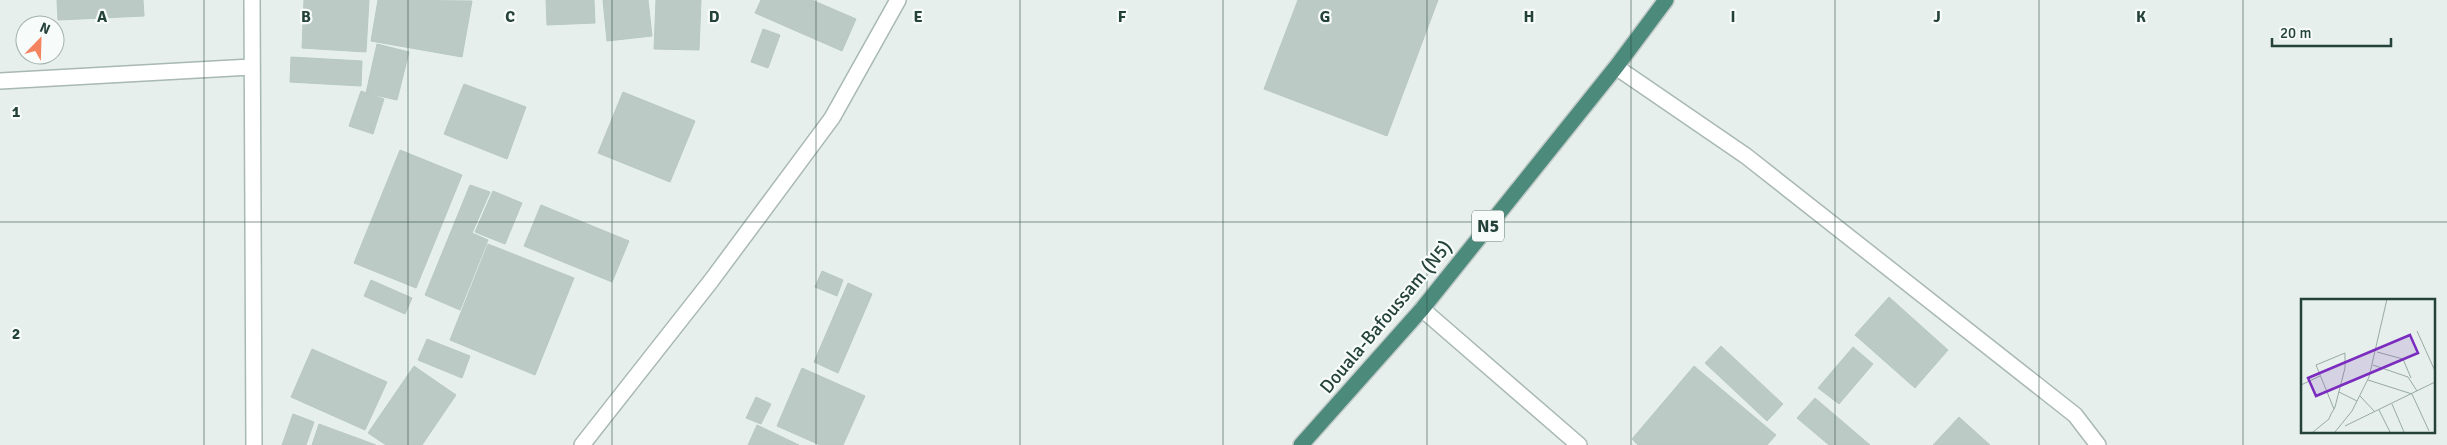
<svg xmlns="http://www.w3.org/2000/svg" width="2447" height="445" font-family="Signika,sans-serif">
	<rect width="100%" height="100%" fill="#e6efeb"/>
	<path fill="#bbcac4" stroke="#b8c9c2" d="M57,0H143L144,16L58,20Z
		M304,0H369L366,52L302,48Z
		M378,0L472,1L462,57L371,41Z
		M546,0H594L595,23L547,25Z
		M603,0H648L652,36L607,41Z
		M656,0H701L699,50L654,49Z
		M761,0H812L856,19L842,51L755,13Z
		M1298,0H1438L1387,136L1264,89Z
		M763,29L780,35L768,68L751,62Z
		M377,44L409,52L397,100L366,93Z
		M291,57L362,61L361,86L290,82Z
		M464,84L526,107L507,159L444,134Z
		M361,91L384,99L373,134L349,126Z
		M623,92L695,121L670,182L598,153Z
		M400,150L462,175L416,288L354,263Z
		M470,185L490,192L472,233L488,240L460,310L425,295Z
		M493,191L522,203L505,244L475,232Z
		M541,205L629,241L612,282L524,246Z
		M488,244L574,278L535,375L450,340Z
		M822,271L843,280L837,296L815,287Z
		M371,280L412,298L405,314L364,296Z
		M848,283L872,294L838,373L814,362Z
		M1889,297L1948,350L1915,388L1855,335Z
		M427,339L470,356L462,378L418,360Z
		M1721,346L1783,404L1767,421L1705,363Z
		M1853,347L1873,364L1839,404L1818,388Z
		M312,349L387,382L365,430L291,397Z
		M414,366L456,395L422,445H386L368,433Z
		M1694,366L1776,435L1767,445H1638L1632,439Z
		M802,368L865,396L843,445H820L777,426Z
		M756,397L771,404L761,424L746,418Z
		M1815,398L1870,445H1829L1797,418Z
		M293,414L314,422L306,445H282Z
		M1959,417L1990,445H1933Z
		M319,424L376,445H312Z
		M757,425L799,445H748Z"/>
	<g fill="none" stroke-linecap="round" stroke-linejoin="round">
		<defs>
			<path id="minor" d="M252,0L254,445
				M1616,67L1746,156L2075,415L2098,445
				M0,81L251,67
				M1422,309L1579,445
				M582,445L711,281L832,118L898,0"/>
			<path id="trunk" d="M1301,445L1422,309L1616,67L1666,0"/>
		</defs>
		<use href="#minor" stroke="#a8b8b2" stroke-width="18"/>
		<use href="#trunk" stroke="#c2cac8" stroke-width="18"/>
		<use href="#minor" stroke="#fff" stroke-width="15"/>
		<use href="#trunk" stroke="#4c8a7c" stroke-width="15"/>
	</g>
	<path fill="none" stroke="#24423a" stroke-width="1" stroke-opacity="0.55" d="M204,0V445M408,0V445M612,0V445M816,0V445M1020,0V445M1223,0V445M1427,0V445M1631,0V445M1835,0V445M2039,0V445M2243,0V445M0,222H2447"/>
	<g text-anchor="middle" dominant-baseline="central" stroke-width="4.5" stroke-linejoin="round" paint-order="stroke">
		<rect fill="#f7fbf9" stroke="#637a73" stroke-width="1" x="1472" y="210.5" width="32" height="31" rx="4"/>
		<g font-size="18" font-weight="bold" fill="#24423a">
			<text x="1488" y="226">N5</text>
		</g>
		<g font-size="19" fill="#24423a" stroke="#f7fbf9">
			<text transform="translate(1386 317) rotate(-50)">Douala-Bafoussam (N5)</text>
		</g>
	</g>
	<g transform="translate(2301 299)">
		<rect width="134" height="134" fill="#e6efeb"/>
		<path fill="none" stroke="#98aaa4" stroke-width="1" d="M116,32L134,72M76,53L102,60L110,79M72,66L107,78L116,92M67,81L111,95L128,132M0,86L19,77M38,93L56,102M59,97L74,113M91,105L103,133M78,111L89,133M44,127L134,83M12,133L28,120L30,115L33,110L34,108L44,69V54L15,66L33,110M34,133L51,112L68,78L86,0"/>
		<path fill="#7b2cbf" fill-opacity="0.15" stroke="#7b2cbf" stroke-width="2.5" d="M109,36L117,54L15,97L7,79Z"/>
		<rect width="134" height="134" fill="none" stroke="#24423a" stroke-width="2.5"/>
	</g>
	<g font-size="16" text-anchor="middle" font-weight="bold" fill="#24423a" stroke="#f7fbf9" stroke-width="4.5" stroke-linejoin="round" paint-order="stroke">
		<text x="102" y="22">A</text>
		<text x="306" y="22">B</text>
		<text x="510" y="22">C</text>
		<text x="714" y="22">D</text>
		<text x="918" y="22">E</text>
		<text x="1122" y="22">F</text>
		<text x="1325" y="22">G</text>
		<text x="1529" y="22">H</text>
		<text x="1733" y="22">I</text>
		<text x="1937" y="22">J</text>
		<text x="2141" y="22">K</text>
		<text x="16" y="117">1</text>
		<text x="16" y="339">2</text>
	</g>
	<g transform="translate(40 40) rotate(23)"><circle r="24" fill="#f7fbf9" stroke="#a3b1ad"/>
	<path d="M0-4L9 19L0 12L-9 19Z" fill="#f4845f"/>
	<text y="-8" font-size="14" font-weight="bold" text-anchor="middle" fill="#24423a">N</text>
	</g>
	<path d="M2272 38v8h119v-8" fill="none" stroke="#24423a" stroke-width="2.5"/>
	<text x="2280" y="38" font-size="15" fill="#24423a" stroke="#f7fbf9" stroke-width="4" paint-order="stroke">20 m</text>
</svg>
